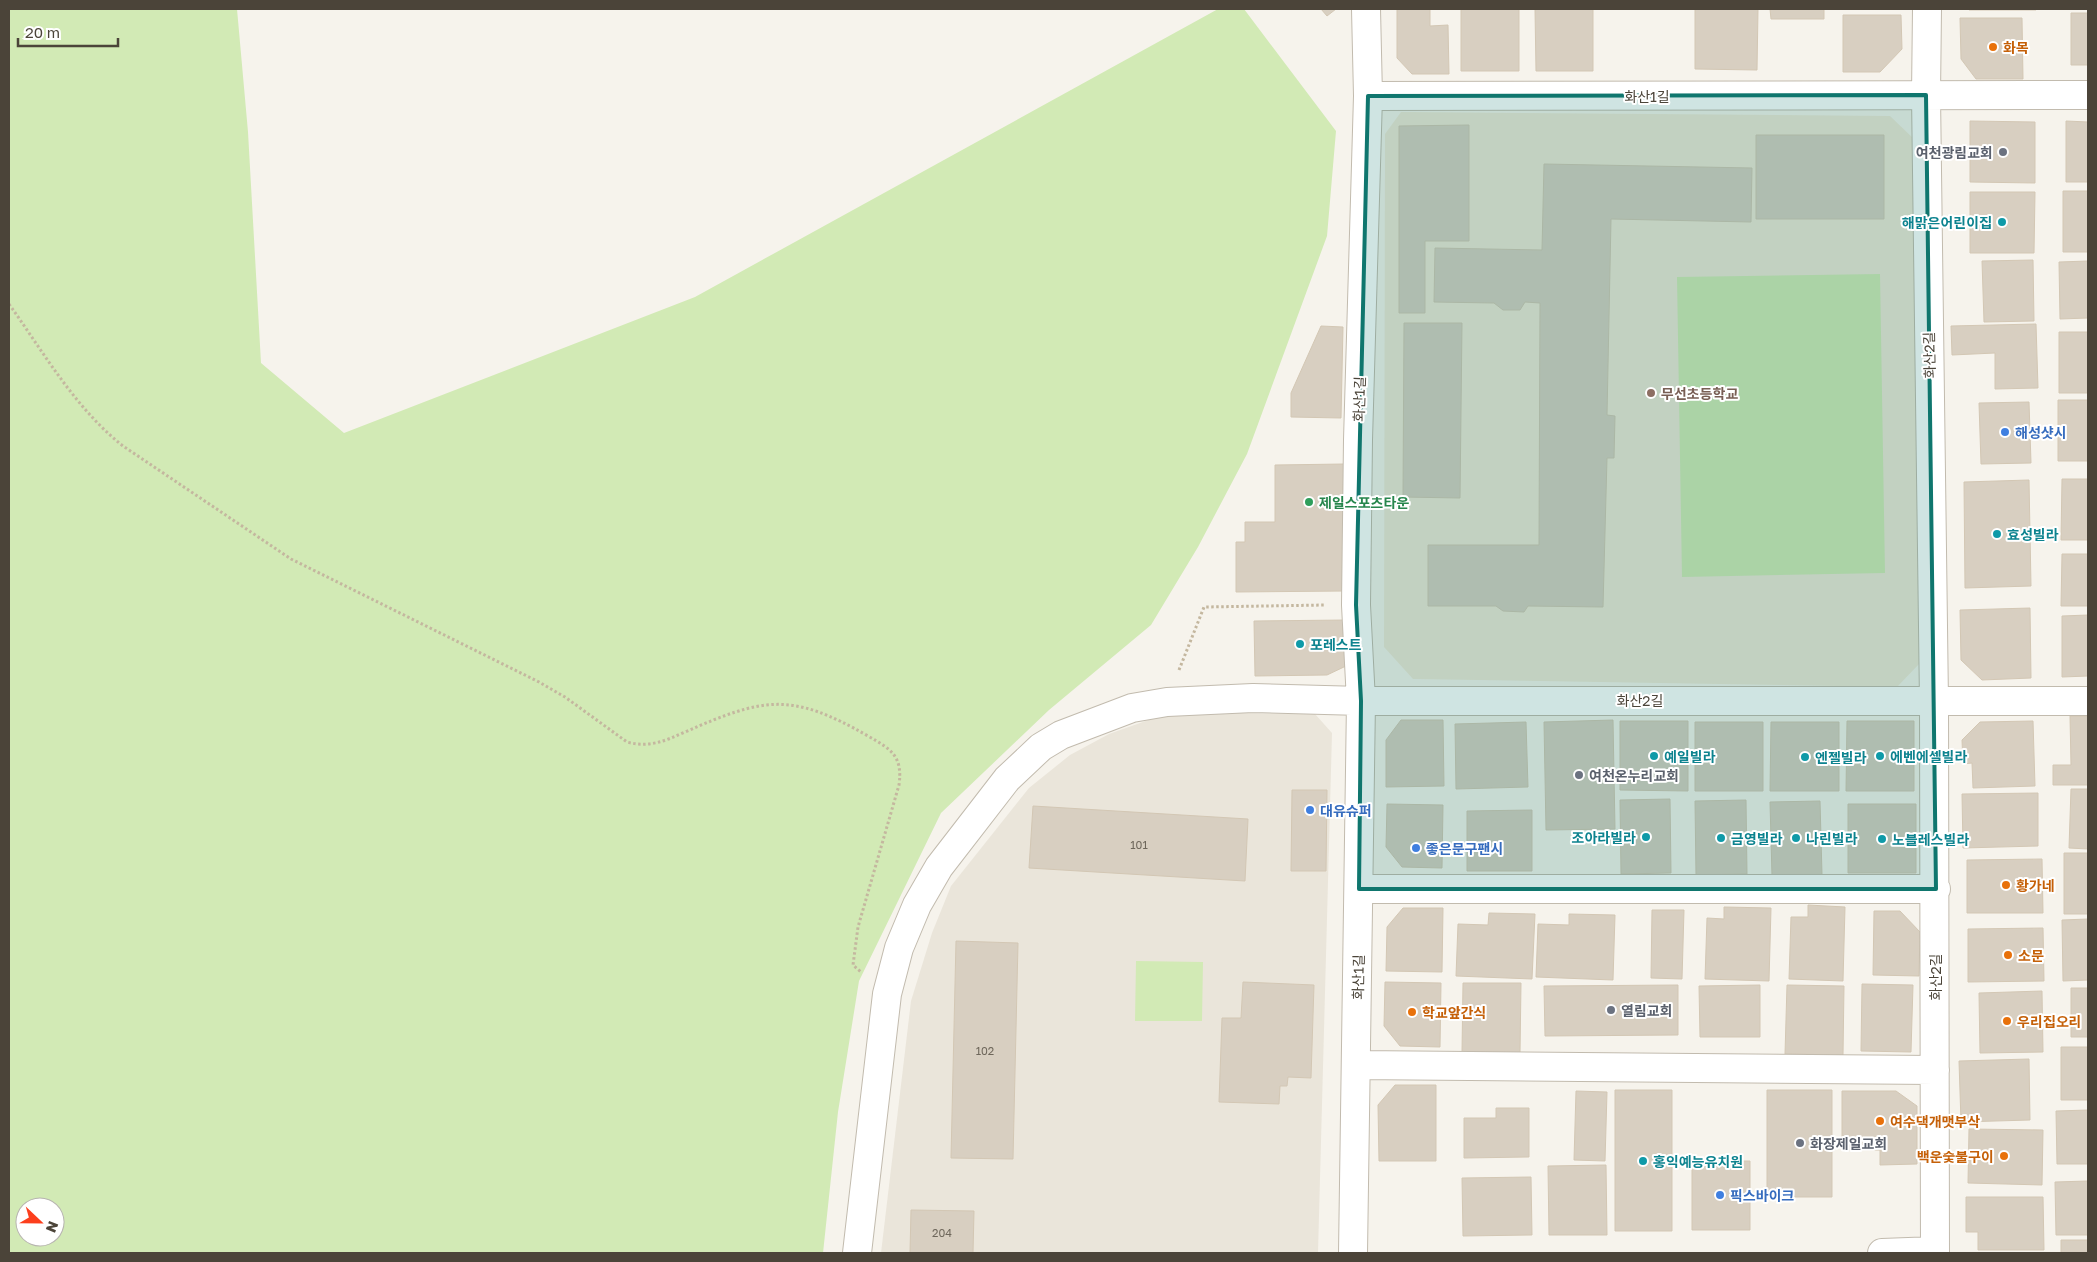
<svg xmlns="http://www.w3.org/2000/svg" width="2097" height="1262" font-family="'Golos Text','Noto Sans KR',sans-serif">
	<rect width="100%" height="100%" fill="#f6f3ec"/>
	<path fill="#eae5da" d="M1171,712L1315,714L1332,733L1318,1253H881L911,1001L932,933L951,886L1029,788L1070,755L1109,734Z"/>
	<path fill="#efe8d6" d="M1401,112L1890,116L1914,139L1920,663L1897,687L1413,679L1384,647L1385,134Z"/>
	<path fill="#d2eab5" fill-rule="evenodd" d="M9,9H237L248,132L261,363L344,433L695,297L1218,9H1244L1336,131L1327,236L1247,454L1198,547L1151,625L1049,710L941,813L859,981L838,1112L823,1253H9ZM25,1207H55V1237H25Z
		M1880,274L1885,573L1682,577L1677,277Z
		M1136,961L1203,962L1202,1021H1135Z"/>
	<path fill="#d8cfc1" stroke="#d3c7b4" d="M1321,9H1336L1327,16Z
		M1397,9H1430V26L1448,25L1449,74H1412L1397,58Z
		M1461,9H1519V71H1461Z
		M1535,9H1593V71H1536Z
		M1695,9H1758L1757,70L1695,69Z
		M1770,9H1824V19H1771Z
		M1969,9H2036V10H1969Z
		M2071,13H2088V65H2071Z
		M1843,15H1901L1902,49L1880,72H1843Z
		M1960,18H2022L2023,79H1976L1961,59Z
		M1970,121L2035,122V183L1970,182Z
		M2066,121L2088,122V182H2066Z
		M1469,125V241H1425V313H1399V126Z
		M1756,135H1884V219H1756Z
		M1544,164L1752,168L1751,222L1611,219L1607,415L1615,416L1614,458H1607L1603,607L1528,606L1524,612L1503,611L1496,606H1428V545H1539L1540,303L1525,302L1520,310H1503L1494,303L1434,302L1435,248L1542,250Z
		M2063,191H2088V252H2063Z
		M1970,192H2035L2034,253H1970Z
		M2033,260L2034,321L1984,322L1982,261Z
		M2088,261V318L2060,319L2059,262Z
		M1404,323H1462L1460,498L1403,497Z
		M2036,324L2038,388L1995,389V353L1952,355L1951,326Z
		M1321,326L1343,327L1341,418L1291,417V393Z
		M2059,332H2088V393H2059Z
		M2058,400H2088V461H2058Z
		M2029,402L2031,463L1981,464L1979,403Z
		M1344,464L1345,591L1236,592V542H1245V522H1275V465Z
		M2062,479H2088V540H2061Z
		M2029,480L2031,586L1965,588L1964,482Z
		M2062,554H2088V606H2061Z
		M2030,608L2031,678L1982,680L1961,660L1960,610Z
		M2088,615V676L2062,677V616Z
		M1345,620L1346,666L1327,675L1255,676L1254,621Z
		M2070,716H2088V785H2053V765H2071Z
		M1401,720H1443L1444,786L1386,787V740Z
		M1613,720L1615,829L1546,830L1544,722Z
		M1620,721H1688V791L1620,790Z
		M1847,721H1914V791H1846Z
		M2033,721L2035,786L1973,788L1972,763L1963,764L1962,740L1980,722Z
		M1526,722L1528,787L1456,789L1455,724Z
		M1695,722H1763V791H1695Z
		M1771,722H1839V791H1770Z
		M2071,789H2088V849L2069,848Z
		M1292,790H1327L1326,871H1291Z
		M2038,793V846L1963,848L1962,794Z
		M1670,799L1671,873L1621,874L1620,800Z
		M1746,800L1747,874L1696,875L1695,801Z
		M1820,801L1822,875L1772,876L1770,802Z
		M1387,804L1443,805L1442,868L1402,867L1386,847Z
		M1848,804H1916V873H1848Z
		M1033,806L1248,819L1245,881L1029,868Z
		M1532,810V871H1467V811Z
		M2064,853H2088V914H2064Z
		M2042,859L2043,913H1967V860Z
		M1808,905L1845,907L1843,981L1789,979L1791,917H1808Z
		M1724,907L1771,908L1769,981L1705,979L1707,918L1724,919Z
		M1403,908H1443L1442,972L1386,971L1387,927Z
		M1652,910H1684L1682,979L1651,978Z
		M1874,911H1900L1920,932L1919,976L1873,975Z
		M1489,913L1535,914L1532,979L1456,976L1458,924L1488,925Z
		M1569,914L1615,915L1613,980L1536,977L1538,924L1569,925Z
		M2088,919V980L2063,981L2062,920Z
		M2043,928L2044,981L1968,982V929Z
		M956,941L1018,943L1013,1159L951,1158Z
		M1243,982L1314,985L1311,1078L1288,1077L1287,1086H1280L1279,1104L1219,1102L1222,1018H1241Z
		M1385,982L1441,983L1440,1047L1400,1046L1384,1026Z
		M1463,983H1521L1520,1053L1462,1052Z
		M1862,984L1913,985L1911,1052L1861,1051Z
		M1678,985V1035L1545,1036L1544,986Z
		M1760,985V1037H1700L1699,986Z
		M1787,985L1844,986L1843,1055L1785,1054Z
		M2071,988H2088V1037H2071Z
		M2042,991L2043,1052L1980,1053L1979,993Z
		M2061,1047H2088V1100H2061Z
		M2029,1059L2030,1120L1961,1122L1959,1061Z
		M1395,1085H1436V1161H1379L1378,1105Z
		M1615,1090H1672V1231H1615Z
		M1767,1090H1832V1197H1767Z
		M1576,1091L1607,1092L1605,1161L1574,1160Z
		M1842,1091H1896L1917,1106V1164L1880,1165V1150H1842Z
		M1496,1108H1529V1157L1464,1158V1118H1496Z
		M2088,1110V1164H2057L2056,1111Z
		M1969,1129L2043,1130L2042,1185L1968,1183Z
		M1692,1161H1750V1230H1692Z
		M1606,1165L1607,1235H1549L1548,1166Z
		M1531,1177L1532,1235L1463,1236L1462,1178Z
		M2088,1181V1235H2056L2055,1182Z
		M1966,1197H2043L2044,1250H1978V1232H1966Z
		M911,1210L974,1211L973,1253H910Z
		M2061,1240H2088V1253H2061Z"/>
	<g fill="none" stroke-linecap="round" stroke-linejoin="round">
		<defs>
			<path id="minor" d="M1927,9L1926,95L1934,702L1935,1253
				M1368,96L2088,95
				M1359,889H1936
				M1357,1065L1935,1070
				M857,1253L887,994L899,948L917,905L939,867L1007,779L1041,747L1061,735L1132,708L1167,702L1253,698L1361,701H2088
				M1353,1253L1361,701L1356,605L1358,440L1368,96L1366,9
				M1882,1253L1935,1251"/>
		</defs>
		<use href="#minor" stroke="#c2bbae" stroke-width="30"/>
		<path stroke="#c4b79f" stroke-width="3" stroke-dasharray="2.5 2.5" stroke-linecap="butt" d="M9,304C44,353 75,408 123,446L291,559L539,682L565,697L627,742C649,748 665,741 685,732C763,698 790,691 868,736C891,749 903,756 899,785L858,927L853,965L861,972
			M1179,670L1204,607L1325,605"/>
		<use href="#minor" stroke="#fff" stroke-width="28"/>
	</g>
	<path fill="#0f766e" fill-opacity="0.2" stroke="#0f766e" stroke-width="4" stroke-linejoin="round" d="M1926,95L1936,889H1359L1361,701L1356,605L1368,96Z"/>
	<g fill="#e8710a" stroke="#fff" stroke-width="2">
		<circle cx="1993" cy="47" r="5"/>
		<circle cx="2006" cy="885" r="5"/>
		<circle cx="2008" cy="955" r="5"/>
		<circle cx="1412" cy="1012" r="5"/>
		<circle cx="2007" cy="1021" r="5"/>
		<circle cx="1880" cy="1121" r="5"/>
		<circle cx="2004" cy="1156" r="5"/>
	</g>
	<g fill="#6b7280" stroke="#fff" stroke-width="2">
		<circle cx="2003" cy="152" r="5"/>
		<circle cx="1579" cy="775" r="5"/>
		<circle cx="1611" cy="1010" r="5"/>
		<circle cx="1800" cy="1143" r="5"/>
	</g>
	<g fill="#0f9aa8" stroke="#fff" stroke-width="2">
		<circle cx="2002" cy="222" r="5"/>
		<circle cx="1997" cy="534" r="5"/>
		<circle cx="1300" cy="644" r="5"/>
		<circle cx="1654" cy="756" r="5"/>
		<circle cx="1880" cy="756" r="5"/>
		<circle cx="1805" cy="757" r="5"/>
		<circle cx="1646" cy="837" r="5"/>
		<circle cx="1721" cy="838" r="5"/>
		<circle cx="1796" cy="838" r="5"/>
		<circle cx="1882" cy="839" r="5"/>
		<circle cx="1643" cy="1161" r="5"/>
	</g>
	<circle fill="#8d6e63" stroke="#fff" stroke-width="2" cx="1651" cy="393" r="5"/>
	<g fill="#3f7fe0" stroke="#fff" stroke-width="2">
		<circle cx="2005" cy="432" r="5"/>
		<circle cx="1310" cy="810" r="5"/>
		<circle cx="1416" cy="848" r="5"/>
		<circle cx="1720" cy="1195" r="5"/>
	</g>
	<circle fill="#2e9e5b" stroke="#fff" stroke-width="2" cx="1309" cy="502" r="5"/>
	<g text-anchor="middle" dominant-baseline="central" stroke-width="4" stroke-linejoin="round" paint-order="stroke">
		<g font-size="11" fill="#6e675b">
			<text x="1139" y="844">101</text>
			<text x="985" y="1050">102</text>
			<text x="942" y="1232">204</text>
		</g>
		<g font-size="14" font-weight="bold" fill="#c56008" stroke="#fff" text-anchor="start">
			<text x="2003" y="47">화목</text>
			<text x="2016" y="885">황가네</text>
			<text x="2018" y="955">소문</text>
			<text x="1422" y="1012">학교앞간식</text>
			<text x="2017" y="1021">우리집오리</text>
			<text x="1890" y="1121">여수댁개맷부삭</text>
			<text x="1994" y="1156" text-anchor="end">백운숯불구이</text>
		</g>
		<g font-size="14" fill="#4b4439" stroke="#fff">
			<text x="1647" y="96">화산1길</text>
			<text transform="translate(1929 355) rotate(-91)">화산2길</text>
			<text transform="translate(1359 399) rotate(-88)">화산1길</text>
			<text x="1640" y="700">화산2길</text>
			<text transform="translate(1358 977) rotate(-89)">화산1길</text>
			<text transform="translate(1935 977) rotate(-90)">화산2길</text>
		</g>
		<g font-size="14" font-weight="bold" fill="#5b616d" stroke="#fff" text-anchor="start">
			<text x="1993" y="152" text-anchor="end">여천광림교회</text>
			<text x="1589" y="775">여천온누리교회</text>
			<text x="1621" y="1010">열림교회</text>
			<text x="1810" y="1143">화장제일교회</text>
		</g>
		<g font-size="14" font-weight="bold" fill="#0d838f" stroke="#fff" text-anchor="start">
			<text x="1992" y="222" text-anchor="end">해맑은어린이집</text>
			<text x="2007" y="534">효성빌라</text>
			<text x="1310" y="644">포레스트</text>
			<text x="1664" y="756">예일빌라</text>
			<text x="1890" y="756">에벤에셀빌라</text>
			<text x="1815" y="757">엔젤빌라</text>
			<text x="1636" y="837" text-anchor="end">조아라빌라</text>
			<text x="1731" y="838">금영빌라</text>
			<text x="1806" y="838">나린빌라</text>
			<text x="1892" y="839">노블레스빌라</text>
			<text x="1653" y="1161">홍익예능유치원</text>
		</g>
		<g font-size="14" font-weight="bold" fill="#785e54" stroke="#fff" text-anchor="start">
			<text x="1661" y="393">무선초등학교</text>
		</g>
		<g font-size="14" font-weight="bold" fill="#366cbe" stroke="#fff" text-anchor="start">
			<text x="2015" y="432">해성샷시</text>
			<text x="1320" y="810">대유슈퍼</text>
			<text x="1426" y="848">좋은문구팬시</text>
			<text x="1730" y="1195">픽스바이크</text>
		</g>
		<g font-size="14" font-weight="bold" fill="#27864d" stroke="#fff" text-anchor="start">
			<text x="1319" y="502">제일스포츠타운</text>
		</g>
	</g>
	<rect width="2097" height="1262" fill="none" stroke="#4b4439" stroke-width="20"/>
	<g transform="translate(40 1222) rotate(112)"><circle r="24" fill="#ffffff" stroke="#b7b4b0"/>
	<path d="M0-4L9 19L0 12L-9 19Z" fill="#fc3f1d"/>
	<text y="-8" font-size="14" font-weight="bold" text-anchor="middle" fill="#4b4439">N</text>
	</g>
	<path d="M18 38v8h100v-8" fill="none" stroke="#4b4439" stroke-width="2.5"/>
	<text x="25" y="38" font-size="15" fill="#4b4439" stroke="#ffffff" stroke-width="4" paint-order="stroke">20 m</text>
</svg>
